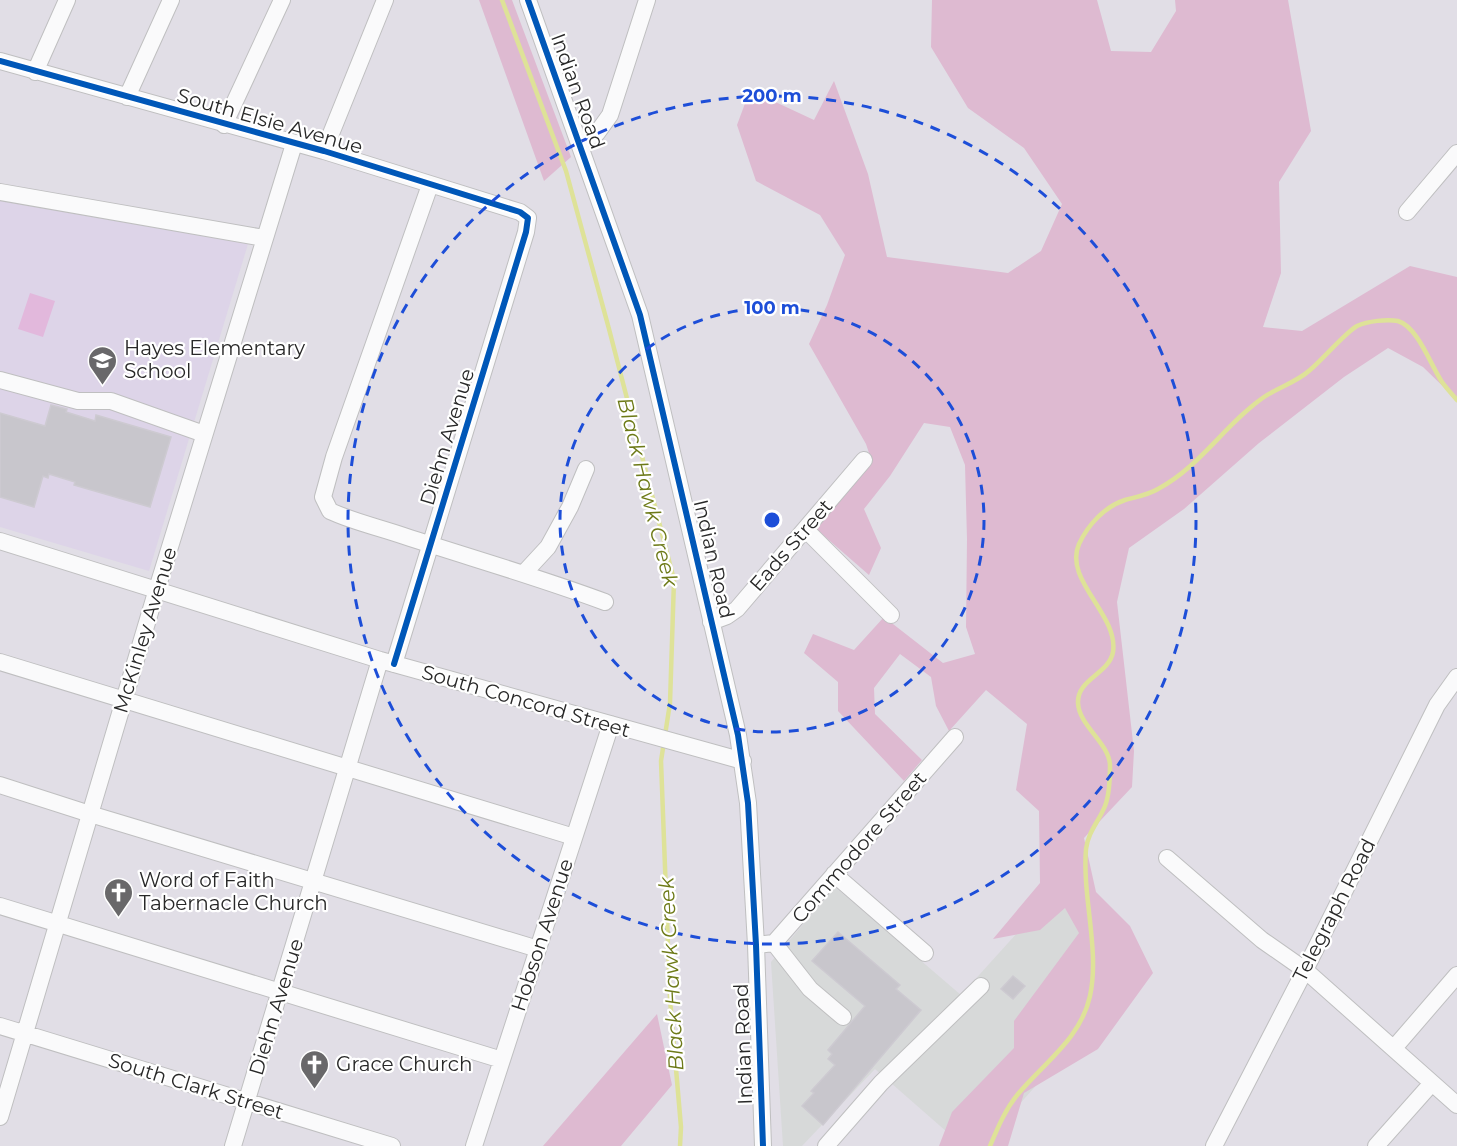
<svg xmlns="http://www.w3.org/2000/svg" width="1457" height="1146" font-family="Montserrat,sans-serif">
	<rect width="100%" height="100%" fill="#e1dee6"/>
	<path fill="#d7d9d9" d="M835,887L961,995L1056,890L1142,967L982,1146H963L875,1069L802,1146H783L771,962Z"/>
	<path fill="#ddd4e8" d="M0,201L248,244L149,571L0,527Z"/>
	<path fill="#debad1" d="M479,0H512L571,157L544,181Z
		M932,0H1097L1111,51L1151,52L1176,11L1175,0H1288L1311,131L1279,182L1281,273L1263,327L1302,331L1410,266L1457,277V400L1423,367L1388,348L1344,377L1259,443L1184,509L1129,548L1117,602L1134,751L1132,787L1084,838L1096,892L1130,926L1153,973L1098,1049L1024,1093L1008,1146H939L952,1112L1014,1048V1021L1079,933L1065,908L1040,930L993,939L1040,883L1039,811L1016,790L1027,724L986,690L949,731L936,706L931,677L900,654L874,688L875,714L922,760L904,781L838,711V682L804,653L813,634L854,650L884,617L943,663L975,654L966,627L967,539L965,465L950,427L924,423L890,476L864,509L881,548L869,575L815,528L872,462L866,444L809,344L827,305L845,255L820,215L756,181L737,125L750,90L814,120L834,81L868,174L887,257L1008,273L1041,251L1062,204L1024,148L968,108L931,47Z
		M657,1014L672,1085L621,1146H543Z"/>
	<path fill="#e2b8dc" d="M30,293L55,301L43,337L18,329Z"/>
	<g fill="none" stroke-linecap="round" stroke-linejoin="round">
		<path stroke="#dee298" stroke-width="4.5" d="M502,0L566,171L609,329L674,580L670,703L661,761L670,999L681,1127L680,1146
			M990,1146C998,1127 1005,1110 1018,1094C1044,1063 1081,1038 1090,996C1100,950 1082,897 1086,849C1088,832 1099,821 1105,806C1109,796 1110,777 1110,765C1109,743 1079,726 1078,703C1077,679 1109,674 1113,652C1119,615 1063,580 1079,544C1088,525 1104,507 1125,500C1136,497 1148,495 1158,489C1201,466 1225,424 1264,397C1279,387 1297,382 1310,370C1322,360 1346,332 1357,326C1368,321 1387,319 1398,321C1418,327 1431,366 1442,382C1447,389 1452,394 1457,400"/>
	</g>
	<path fill="#c8c6cc" stroke="#cdcad1" stroke-width="1.5" d="M51,405L67,409L66,412L95,421L96,415L171,437L150,507L74,485L75,482L49,474L48,478L43,476L34,507L0,497V413L45,426Z
		M838,932L900,985L896,989L921,1010L823,1125L802,1106L814,1093L811,1091L835,1065L828,1059L832,1054L828,1050L865,1006L812,961Z
		M1013,976L1025,986L1013,999L1001,989Z"/>
	<g fill="none" stroke-linecap="round" stroke-linejoin="round">
		<defs>
			<path id="minor" d="M528,0L640,315L738,735L748,803L756,945L763,1146
				M0,61L324,151L520,212L528,218L526,232L394,664
				M35,72L67,0
				M127,97L171,0
				M224,125L282,0
				M579,143L597,133L610,115L647,0
				M324,151L385,0
				M430,185L334,457L323,497L330,511C354,522 378,527 404,536C471,558 538,577 605,602
				M0,192L264,238
				M1407,212L1457,153
				M0,380L78,401H111L204,434
				M806,530L891,615
				M0,541L380,660L743,761
				M524,573L548,547L570,507L586,469
				M711,622L727,616L737,609L864,460
				M0,662L574,837
				M0,785L90,814L538,949
				M1167,858L1262,940L1305,970L1457,1105
				M834,874L925,953
				M0,906L502,1060
				M774,943L810,989L843,1017
				M756,945L774,943L955,737
				M0,1026L392,1146
				M1394,1048L1457,975
				M0,1117L157,589L294,144
				M233,1146L380,660
				M474,1146L611,724
				M826,1146L881,1083L981,986
				M1214,1146L1305,970L1437,705L1457,677
				M1376,1146L1432,1083"/>
		</defs>
		<use href="#minor" stroke="#bfbfc0" stroke-width="18"/>
		<use href="#minor" stroke="#fafafb" stroke-width="16"/>
		<defs>
			<path id="cycleway" d="M528,0L640,315L738,735L748,803L756,945L763,1146
				M0,61L324,151L520,212L528,218L526,232L394,664"/>
		</defs>
		<use href="#cycleway" stroke="#fff" stroke-width="10"/>
		<use href="#cycleway" stroke="#0057b8" stroke-width="6"/>
	</g>
	<g fill="none" stroke="#1d4ed8" stroke-width="3" stroke-dasharray="10 8">
		<circle cx="772" cy="520" r="212"/>
		<circle cx="772" cy="520" r="424"/>
	</g>
	<defs>
		<symbol id="school-pin" viewBox="-11 -11 22 30"><path d="M0 17L-7.5 6A9.5 9.5 0 1 1 7.5 6Z" fill="#69686a" stroke="#fff"/><path d="M0-5L7-2L0 1L-7-2ZM-4 1L0 2.5L4 1V4Q0 6-4 4Z" fill="#fff"/></symbol>
		<symbol id="church-pin" viewBox="-11 -11 22 30"><path d="M0 17L-7.5 6A9.5 9.5 0 1 1 7.5 6Z" fill="#69686a" stroke="#fff"/><path d="M-1.2-6h2.4v3.5h3.3v2.4h-3.3V6h-2.4V-.1h-3.3v-2.4h3.3Z" fill="#fff"/></symbol>
	</defs>
	<g fill-rule="evenodd">
		<use href="#school-pin" x="86" y="344" width="33" height="45"/>
		<use href="#church-pin" x="102" y="876" width="33" height="45"/>
		<use href="#church-pin" x="298" y="1048" width="33" height="45"/>
	</g>
	<g text-anchor="middle" dominant-baseline="central" stroke-width="4.5" stroke-linejoin="round" paint-order="stroke">
		<g font-size="20" fill="#282828" stroke="#fff">
			<text transform="translate(578 91) rotate(70)">Indian Road</text>
			<text transform="translate(270 121) rotate(16)">South Elsie Avenue</text>
			<text transform="translate(447 437) rotate(-73)">Diehn Avenue</text>
			<text transform="translate(791 545) rotate(-49)">Eads Street</text>
			<text transform="translate(714 559) rotate(77)">Indian Road</text>
			<text transform="translate(145 630) rotate(-73)">McKinley Avenue</text>
			<text transform="translate(526 701) rotate(16)">South Concord Street</text>
			<text transform="translate(859 847) rotate(-49)">Commodore Street</text>
			<text transform="translate(1334 910) rotate(-63)">Telegraph Road</text>
			<text transform="translate(542 935) rotate(-72)">Hobson Avenue</text>
			<text transform="translate(276 1007) rotate(-73)">Diehn Avenue</text>
			<text transform="translate(743 1044) rotate(-92)">Indian Road</text>
			<text transform="translate(196 1086) rotate(17)">South Clark Street</text>
		</g>
		<g font-size="20" fill="#282828" stroke="#fff" text-anchor="start">
			<text x="124" y="348">Hayes Elementary<tspan x="124" dy="23">School</tspan></text>
			<text x="139" y="880">Word of Faith<tspan x="139" dy="23">Tabernacle Church</tspan></text>
			<text x="336" y="1064">Grace Church</text>
		</g>
		<g font-size="21" font-style="italic" fill="#6d7a18" stroke="#fff">
			<text transform="translate(648 492) rotate(76)">Black Hawk Creek</text>
			<text transform="translate(671 974) rotate(-93)">Black Hawk Creek</text>
		</g>
	</g>
	<circle cx="772" cy="520" r="9" fill="#1d4ed8" stroke="#fff" stroke-width="3"/>
	<g font-size="18" text-anchor="middle" font-weight="bold" fill="#1d4ed8" stroke="#fff" stroke-width="4.5" stroke-linejoin="round" paint-order="stroke">
		<text x="772" y="102">200 m</text>
		<text x="772" y="314">100 m</text>
	</g>
</svg>
